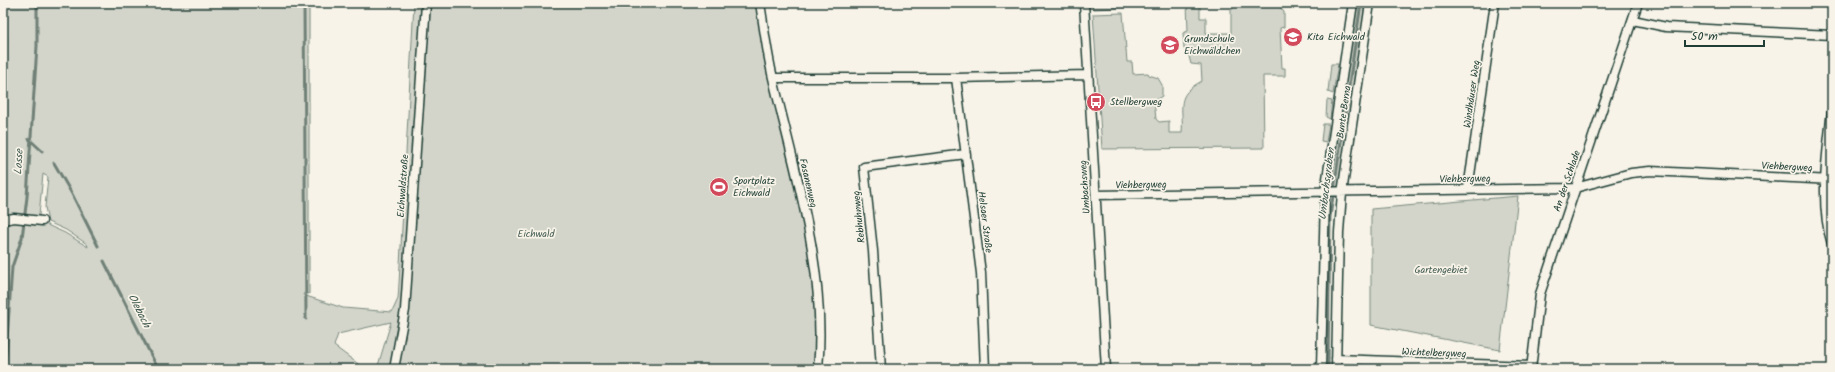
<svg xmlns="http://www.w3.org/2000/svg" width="1835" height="372" font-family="Kalam,sans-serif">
	<rect width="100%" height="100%" fill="#f7f3e8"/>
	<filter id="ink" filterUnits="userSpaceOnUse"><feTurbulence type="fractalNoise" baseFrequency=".025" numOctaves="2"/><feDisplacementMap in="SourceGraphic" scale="8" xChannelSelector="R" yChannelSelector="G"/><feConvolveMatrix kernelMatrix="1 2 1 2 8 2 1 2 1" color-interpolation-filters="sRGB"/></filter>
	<g filter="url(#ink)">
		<path fill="#d3d5ca" stroke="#79897f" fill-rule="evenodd" d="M3,3H309V294L304,293L303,295L343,308L392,312L398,299L399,284L414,3H763C779,111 819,217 824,327C824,341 822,355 821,369H377L391,322L338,334L334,346L365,369H3V224H5L7,35H3ZM43,174L48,177L45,207L48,222L66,230L87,244L88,247L65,233L45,224L39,215Z
			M1092,3H1135L1136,7L1093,9Z
			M1187,3H1200V18H1206V33H1231V9H1233V3H1276L1284,12V27L1280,28L1282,68H1285V76H1263L1264,148L1102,149L1093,14L1123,13L1127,62H1132L1133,74L1148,73L1149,75L1158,78L1162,85V96L1154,101L1156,119L1159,122L1169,121V133H1182C1184,106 1174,96 1202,81L1201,65L1191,64L1187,49H1184L1183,33L1188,31Z
			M1356,3H1366L1339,185L1338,188L1330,187Z
			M1331,64H1338L1333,94L1328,92Z
			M1327,100L1332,101L1330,119L1326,117Z
			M1323,124H1329L1326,142L1321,141Z
			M1518,196L1500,350L1371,325V209Z"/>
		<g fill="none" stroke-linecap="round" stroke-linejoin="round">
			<path stroke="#6f8077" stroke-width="3" d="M304,3L306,319
				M29,139L42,151
				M54,163L72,194L98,246
				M104,261L158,369
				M5,369L12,267L22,238L27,197L37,46V3
				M1328,369L1330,217L1361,3"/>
			<defs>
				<path id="minor" d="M760,3C764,28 767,53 773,78C795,173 827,270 818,369
					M1084,3L1106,369
					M1633,20L1666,27L1832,35
					M773,78H956L1088,75
					M956,78L981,273L985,369
					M1832,111C1827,151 1819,205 1832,244
					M1468,189L1495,3
					M1096,195L1575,188L1631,173L1650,171L1832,180
					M3,220L14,218L42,221
					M1336,359L1531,366
					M394,369L405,310L426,3
					M881,369L873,251L864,167L966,154
					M1321,369L1325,192L1353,3
					M1336,369L1339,232L1342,193L1370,3
					M1531,369L1540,294L1638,3"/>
			</defs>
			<use href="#minor" stroke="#1f3d34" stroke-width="11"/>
			<use href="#minor" stroke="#f7f3e8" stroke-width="8"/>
		</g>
	</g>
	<defs>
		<symbol id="school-disc" viewBox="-11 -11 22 22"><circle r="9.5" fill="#d1495b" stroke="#f7f3e8"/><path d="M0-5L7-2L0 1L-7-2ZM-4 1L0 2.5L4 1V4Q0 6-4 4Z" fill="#fff"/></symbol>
		<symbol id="bus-disc" viewBox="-11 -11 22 22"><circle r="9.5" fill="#d1495b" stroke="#f7f3e8"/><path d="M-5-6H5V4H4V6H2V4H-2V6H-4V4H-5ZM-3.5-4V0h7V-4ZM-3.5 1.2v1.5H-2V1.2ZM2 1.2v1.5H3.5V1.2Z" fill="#fff"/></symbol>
		<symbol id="stadium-disc" viewBox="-11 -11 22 22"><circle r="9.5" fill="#d1495b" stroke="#f7f3e8"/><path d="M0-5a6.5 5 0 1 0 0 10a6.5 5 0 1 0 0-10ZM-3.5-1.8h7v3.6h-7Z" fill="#fff"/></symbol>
	</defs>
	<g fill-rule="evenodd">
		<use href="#school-disc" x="1282" y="26" width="22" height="22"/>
		<use href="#school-disc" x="1159" y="34" width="22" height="22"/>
		<use href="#bus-disc" x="1085" y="91" width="22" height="22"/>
		<use href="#stadium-disc" x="708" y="176" width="22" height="22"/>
	</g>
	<g text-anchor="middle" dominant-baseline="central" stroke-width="3.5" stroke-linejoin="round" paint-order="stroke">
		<g font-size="10" fill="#1f3d34" stroke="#f7f3e8" text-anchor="start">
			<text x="1307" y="37">Kita Eichwald</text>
			<text x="1184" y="39">Grundschule<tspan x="1184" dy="12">Eichwäldchen</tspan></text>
			<text x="1110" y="102">Stellbergweg</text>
			<text x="733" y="181">Sportplatz<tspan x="733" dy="12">Eichwald</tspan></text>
		</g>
		<g font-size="10" fill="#1f3d34" stroke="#f7f3e8">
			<text transform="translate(1472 94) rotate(-82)">Windhäuser Weg</text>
			<text transform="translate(1344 112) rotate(-82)">Bunte Berna</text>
			<text transform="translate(1787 167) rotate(3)">Viehbergweg</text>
			<text transform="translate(1465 179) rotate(-1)">Viehbergweg</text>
			<text transform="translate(1567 181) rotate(-71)">An der Schlade</text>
			<text transform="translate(808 183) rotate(77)">Fasanenweg</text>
			<text transform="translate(1141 185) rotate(-1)">Viehbergweg</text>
			<text transform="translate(403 186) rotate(-86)">Eichwaldstraße</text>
			<text transform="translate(1085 187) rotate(-94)">Umbachsweg</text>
			<text transform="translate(859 217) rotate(-96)">Rebhuhnweg</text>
			<text transform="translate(985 222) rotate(83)">Helsaer Straße</text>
			<text transform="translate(1434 353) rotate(2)">Wichtelbergweg</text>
		</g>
		<g font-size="10" fill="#435b52" stroke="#f7f3e8">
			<text x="536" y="234">Eichwald</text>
			<text x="1441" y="270">Gartengebiet</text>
		</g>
		<g font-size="11" font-style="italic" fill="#405950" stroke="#f7f3e8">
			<text transform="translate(19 162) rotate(-87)">Losse</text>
			<text transform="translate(1327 184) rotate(-83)">Umbachsgraben</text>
			<text transform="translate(139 311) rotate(63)">Olebach</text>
		</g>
	</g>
	<rect width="1835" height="372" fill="none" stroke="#f7f3e8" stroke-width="16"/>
	<rect x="8" y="8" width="1819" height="356" fill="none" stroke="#1f3d34" stroke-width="1.5" filter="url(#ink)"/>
	<path d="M1685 40v6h79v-6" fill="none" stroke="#1f3d34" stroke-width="2"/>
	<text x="1691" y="40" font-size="12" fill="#1f3d34" stroke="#f7f3e8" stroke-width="3" paint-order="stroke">50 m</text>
</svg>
